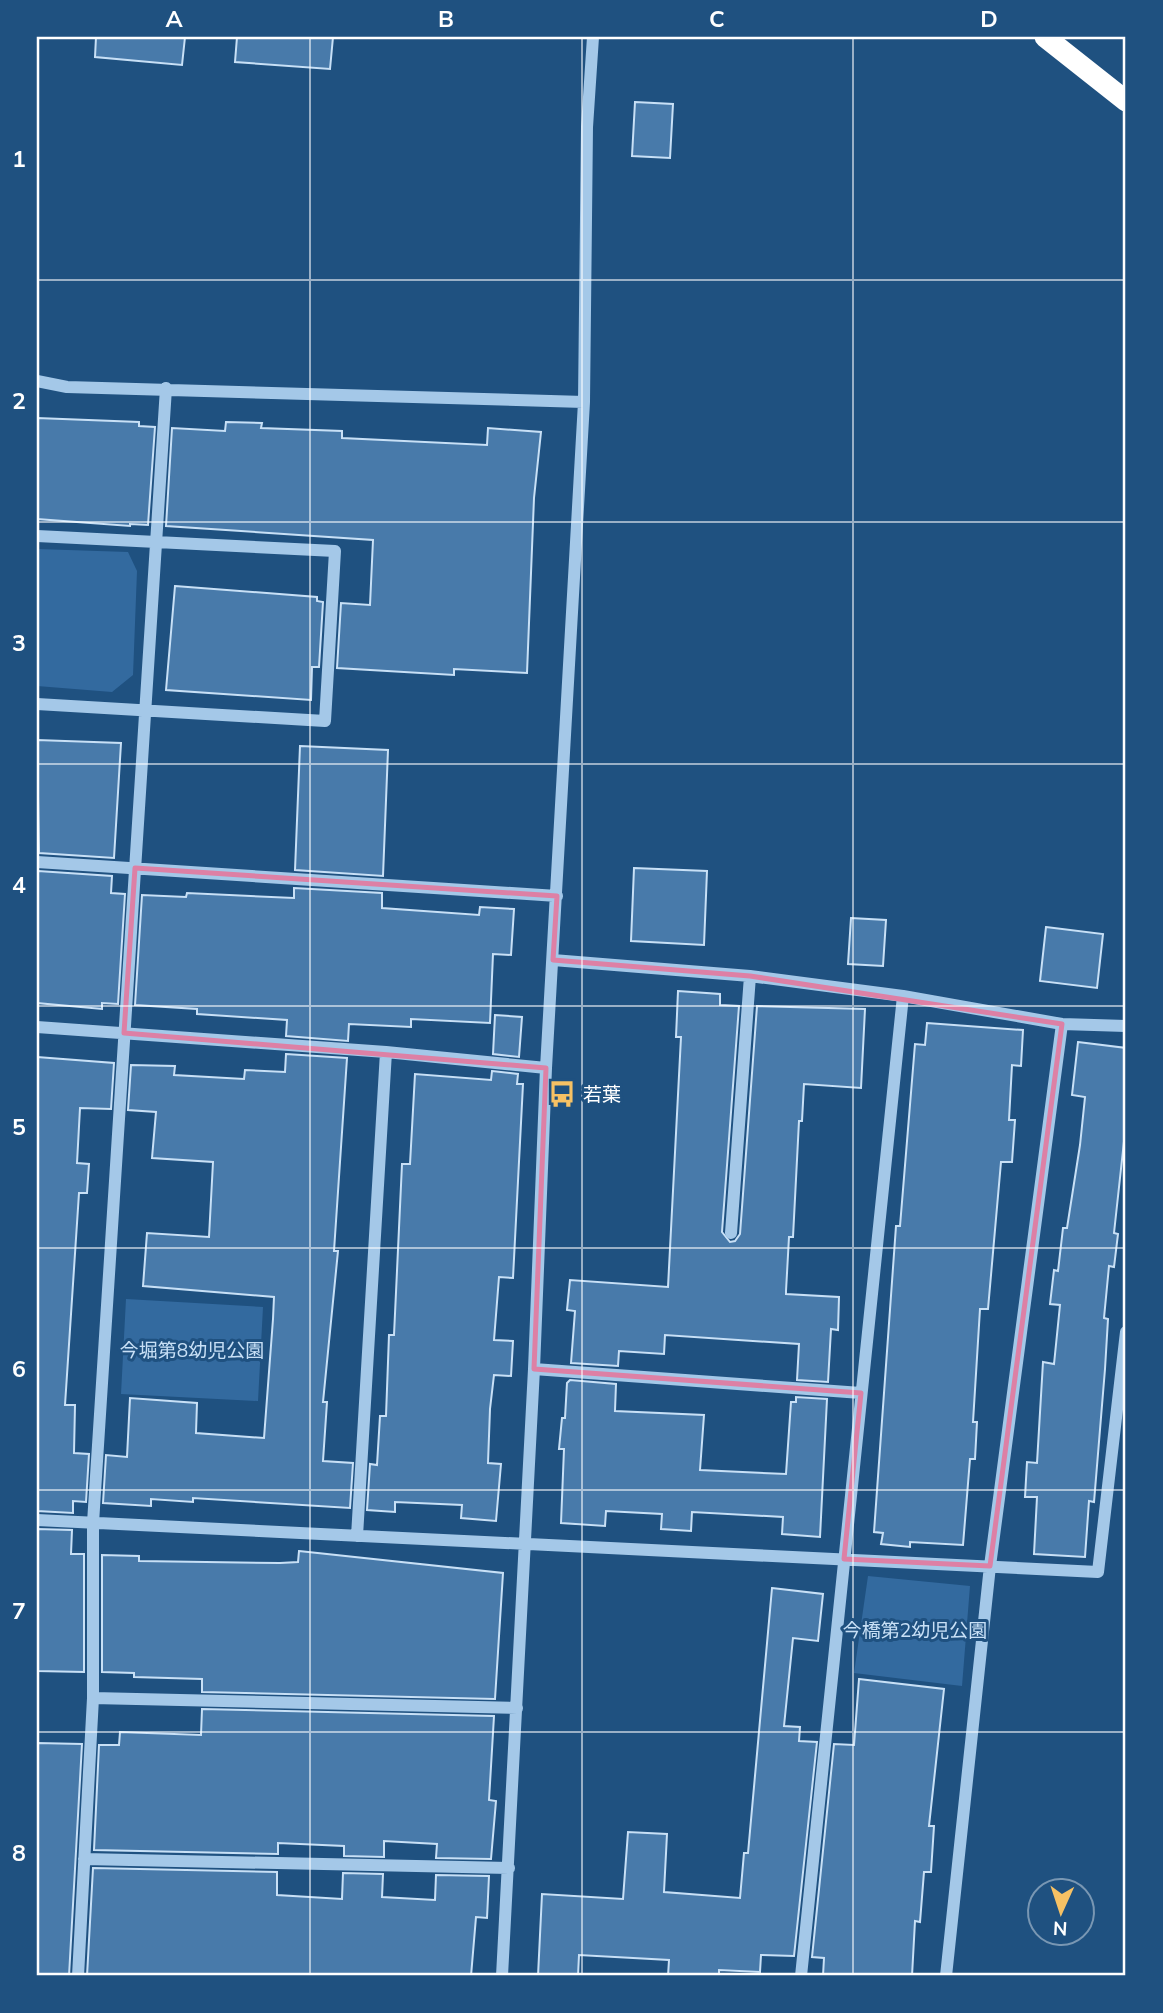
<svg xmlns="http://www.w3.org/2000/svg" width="1163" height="2013" font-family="Mulish,'Noto Sans JP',sans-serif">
	<rect width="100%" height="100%" fill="#1f5180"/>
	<path fill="#336a9f" d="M37,549L128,552L137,571L133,675L112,692L37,686Z
		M126,1299L263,1307L258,1401L121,1394Z
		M868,1576L970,1586L962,1686L854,1673Z"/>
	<path fill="#487aaa" stroke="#c8e0f6" stroke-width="2" d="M96,37H185L182,65L95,57Z
		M237,37H333L330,69L235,62Z
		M635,102L673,104L670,158L632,156Z
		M37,418L139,422V426L155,427L148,525L130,524V526L37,519Z
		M226,422L262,423L261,428L342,431V438L487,445L488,428L541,432L534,498L527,673L454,669V675L337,668L341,603L370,605L373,540L166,526L172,428L225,431Z
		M175,586L317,597V601L323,602L319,667H312L311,700L166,690Z
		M37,740L121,743L114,858L39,853Z
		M300,746L388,750L383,876L295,870Z
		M634,868L707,871L704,945L631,941Z
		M38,871L112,876L111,893L125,894L118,1004L102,1003V1009L37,1003Z
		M294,888L382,893V908L479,915L480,907L514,909L511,955L493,954L490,1023L411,1019V1027L349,1024L348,1041L286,1036L287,1020L197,1014V1009L135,1005L142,895L186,897L187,893L294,898Z
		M851,918L886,920L883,966L848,964Z
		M1046,927L1103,934L1097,988L1040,981Z
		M678,991L720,994V1005L739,1006L722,1232L730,1242L735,1241L740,1234L757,1006L865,1009L861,1088L804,1084L802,1121H799L793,1237H789L786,1291V1294L839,1297L838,1330L831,1329L828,1382L797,1380L799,1344L665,1335L664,1354L619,1351L618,1366L571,1363L575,1311L567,1310L570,1280L668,1287L681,1037H676Z
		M495,1015L522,1017L519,1057L493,1054Z
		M927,1023L1023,1030L1021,1066L1012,1065L1009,1120H1015L1012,1162H1001L988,1309H980L973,1422H977L975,1459H970L963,1545L910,1542V1547L881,1544L883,1533L874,1532L896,1226H900L915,1044L925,1045Z
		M1078,1042L1126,1048V1123L1114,1233L1118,1234L1114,1267L1109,1266L1104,1318L1108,1319L1105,1369L1094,1502L1089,1501L1085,1557L1034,1554L1037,1497H1025L1027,1462L1037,1463L1043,1362L1054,1364L1060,1305L1050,1304L1054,1270L1058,1271L1063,1228H1067L1080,1145L1085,1097L1072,1095Z
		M286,1054L347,1058L334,1251H338L323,1402H327L323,1461L353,1463L350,1508L193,1498V1502L151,1499V1506L103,1503L106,1455L127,1457L130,1398L197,1403L196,1433L264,1438L273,1319L274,1297L143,1286L147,1233L209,1237L213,1162L152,1158L156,1112L128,1110L131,1065L175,1066L174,1075L244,1079L245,1070L285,1072Z
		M37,1057L114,1063L111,1109L80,1108L77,1163L89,1164L87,1193H79L65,1405H75L74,1453L89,1454L86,1502L73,1501V1513L37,1511Z
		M492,1071L518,1074L517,1084H523L513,1278L499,1277L494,1340L513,1341L511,1376L494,1375L490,1409L488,1463L501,1464L496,1521L461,1518L462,1505L395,1502V1512L367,1510L370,1464L377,1465L380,1416H386L389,1335H394L402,1164H410L415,1074L491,1080Z
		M570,1380L616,1384L615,1411L704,1415L700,1470L786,1474L791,1402H796V1397L827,1399L820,1537L782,1534L783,1517L692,1512L691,1531L661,1529L662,1514L606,1511L605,1526L561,1523L564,1449H559L562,1418H565L567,1383Z
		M37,1529L72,1530L71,1554H84V1672L37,1671Z
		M299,1551L503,1573L495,1699L202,1692V1679L134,1677V1673L102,1672V1555L139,1556V1561L280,1563L298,1562Z
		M772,1588L823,1594L818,1641L793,1638L784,1726L800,1727L799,1741L817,1742L794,1956L761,1955L760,1972L719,1970V1976H668L669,1960L579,1955L578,1976H538L542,1894L623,1899L628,1832L667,1834L664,1892L740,1898L744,1853H748Z
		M859,1679L944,1689L929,1826H934L931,1872H924L920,1922L915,1921L912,1976H823L824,1958L812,1957L834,1744L854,1745Z
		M202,1709L494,1716L489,1800L496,1801L491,1859L436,1858L437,1844L384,1841V1857L344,1856V1846L278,1843V1854L94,1850L99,1745H119L120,1732L201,1735Z
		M37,1743L82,1744L69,1976H37Z
		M93,1868L277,1872V1895L342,1899L343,1873L383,1874L382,1897L435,1900L436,1875L489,1876L487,1918L476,1917L471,1976H87Z"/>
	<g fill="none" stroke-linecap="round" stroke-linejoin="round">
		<path stroke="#a4c8e8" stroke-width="12" d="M37,381L67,387L584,402
			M37,536L335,551L325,721L37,704
			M37,862L557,896
			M553,960L750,976L903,996L1062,1024L1126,1026
			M37,1027L386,1052L546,1068
			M731,1233L750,976
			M534,1369L861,1393
			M37,1520L1098,1572L1126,1332
			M357,1536L386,1052
			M93,1698L517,1708
			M84,1859L509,1868
			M78,1976L93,1698V1523L166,388
			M502,1976L534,1369L546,1068L584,402L587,127L593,37
			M801,1976L903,996
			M946,1976L990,1566L1062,1024"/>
		<path stroke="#fff" stroke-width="21" d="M1045,37L1126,101"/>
	</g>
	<path fill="none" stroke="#dd80a5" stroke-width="5" stroke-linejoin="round" d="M135,868L557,896L553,960L750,976L1062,1024L990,1566L844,1559L861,1393L534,1369L546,1068L124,1033Z"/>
	<path fill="none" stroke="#fff" stroke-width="2" stroke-opacity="0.55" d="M310,37V1976M582,37V1976M853,37V1976M37,280H1126M37,522H1126M37,764H1126M37,1006H1126M37,1248H1126M37,1490H1126M37,1732H1126"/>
	<defs>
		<symbol id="bus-bare" viewBox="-9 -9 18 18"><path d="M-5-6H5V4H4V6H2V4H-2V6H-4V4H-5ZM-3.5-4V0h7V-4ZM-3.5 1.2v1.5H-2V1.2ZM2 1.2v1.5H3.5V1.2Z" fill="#f6c164" stroke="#1f5180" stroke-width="2.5" paint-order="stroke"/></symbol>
	</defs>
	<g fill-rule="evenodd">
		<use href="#bus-bare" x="543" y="1075" width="38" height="38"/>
	</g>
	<g text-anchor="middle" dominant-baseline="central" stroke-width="6" stroke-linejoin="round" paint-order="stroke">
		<g font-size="19" fill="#fff" stroke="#1f5180" text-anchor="start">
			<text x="583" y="1094">若葉</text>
		</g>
		<g font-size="19" fill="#c8e0f6" stroke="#1f5180">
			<text x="192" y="1350">今堀第8幼児公園</text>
			<text x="915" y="1630">今橋第2幼児公園</text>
		</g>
	</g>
	<rect width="1163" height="2013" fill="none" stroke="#1f5180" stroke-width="77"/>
	<g transform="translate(1061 1912) rotate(183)"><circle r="33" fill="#1f5180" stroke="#7997b3" stroke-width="2"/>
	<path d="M0-5L12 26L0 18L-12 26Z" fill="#f6c164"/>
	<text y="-10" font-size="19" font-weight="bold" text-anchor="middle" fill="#ffffff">N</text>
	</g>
	<rect x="38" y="38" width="1086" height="1936" fill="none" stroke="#fff" stroke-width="2.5"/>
	<g font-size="23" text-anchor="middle" font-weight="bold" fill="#fff">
		<text x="174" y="27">A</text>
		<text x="446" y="27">B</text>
		<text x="717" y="27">C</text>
		<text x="989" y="27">D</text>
		<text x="19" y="167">1</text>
		<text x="19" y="409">2</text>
		<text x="19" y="651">3</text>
		<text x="19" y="893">4</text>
		<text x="19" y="1135">5</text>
		<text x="19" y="1377">6</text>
		<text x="19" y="1619">7</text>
		<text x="19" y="1861">8</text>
	</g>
</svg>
